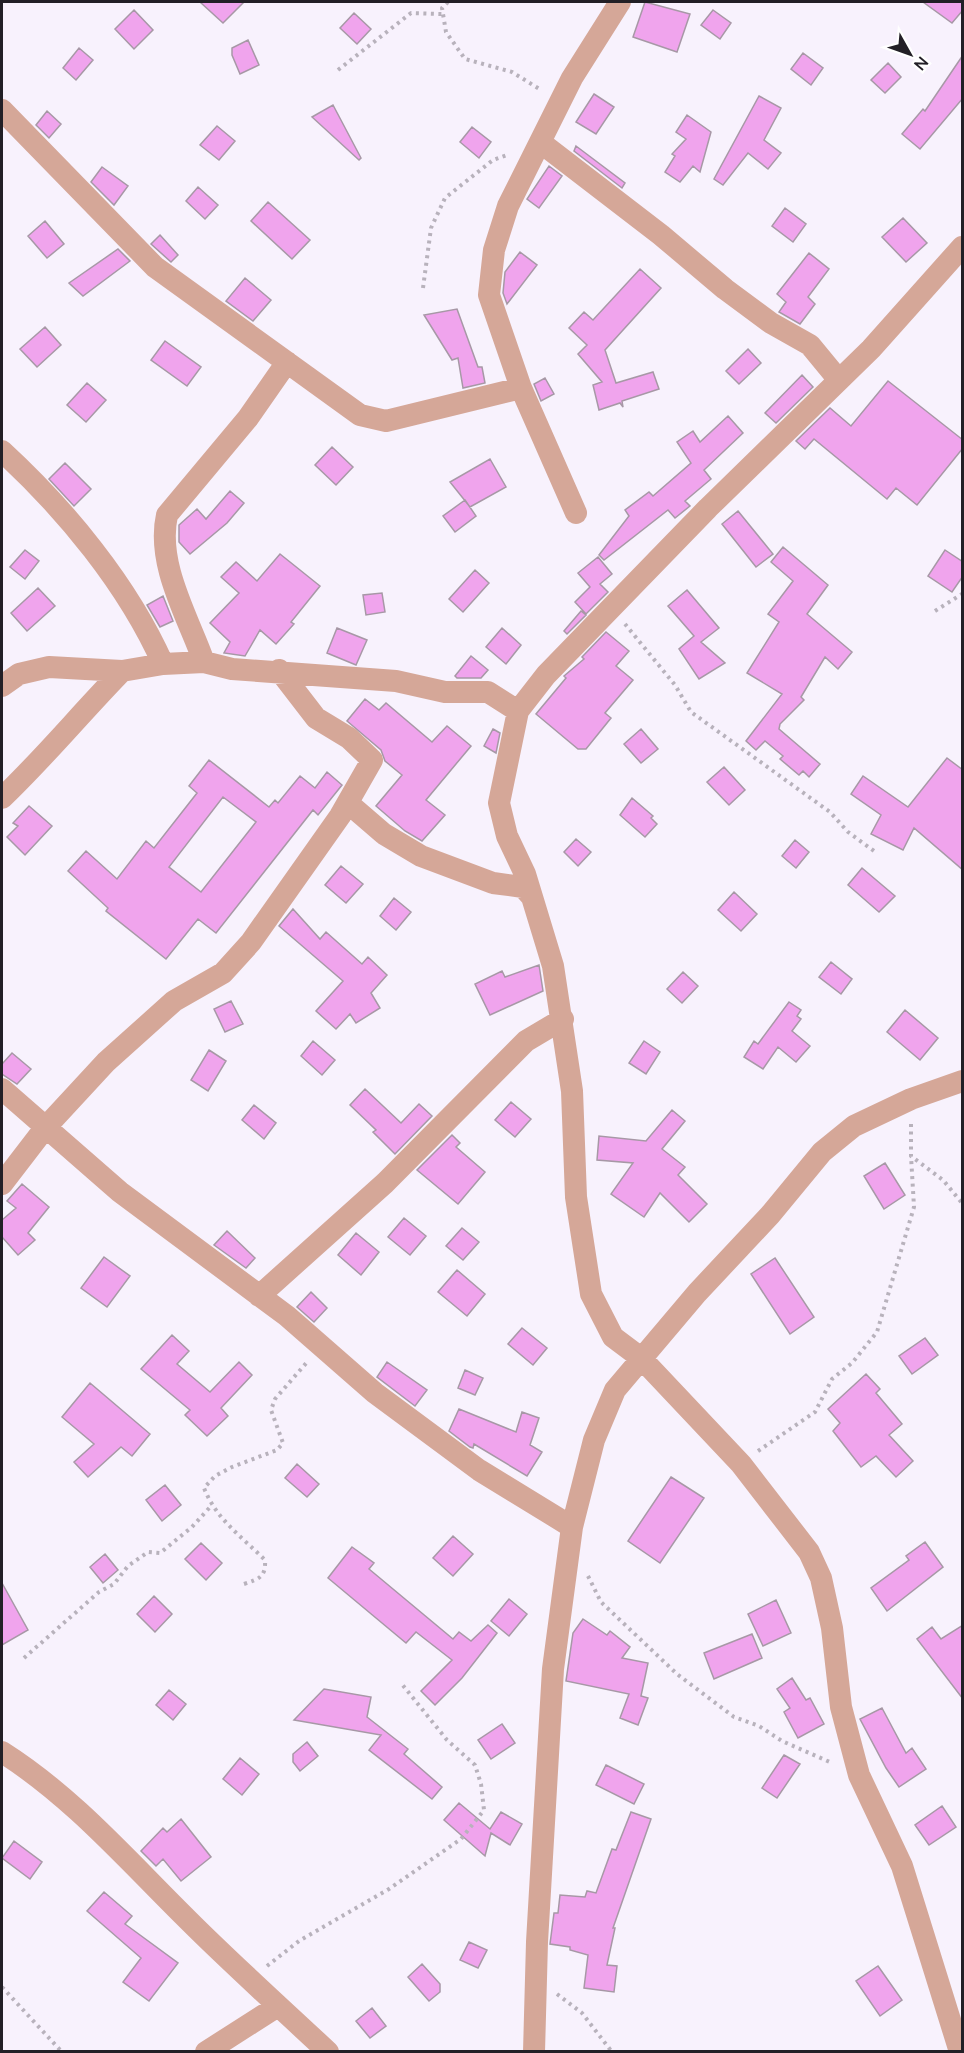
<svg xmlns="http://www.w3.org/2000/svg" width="964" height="2053" font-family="Mulish,sans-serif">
	<rect width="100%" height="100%" fill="#f8f2fd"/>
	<path fill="#f0a4ed" stroke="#a798a6" stroke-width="1.5" fill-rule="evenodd" d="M200,2H244L223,23Z
		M645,2L690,14L677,52L633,37Z
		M923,2H963V10L952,23Z
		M134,10L153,30L134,49L115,29Z
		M713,10L731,23L720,39L701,25Z
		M354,13L371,29L357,44L340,28Z
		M248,40L259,65L240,74L232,55V48Z
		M79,48L93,60L76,80L63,68Z
		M803,53L823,68L811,85L791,69Z
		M963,55V98L920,149L902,134L923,109L925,111Z
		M888,63L901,77L885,93L871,80Z
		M594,94L614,107L596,134L576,122Z
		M759,96L781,108L764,140L781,153L768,169L748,153L723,185L714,179Z
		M333,105L361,158L359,160L312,117Z
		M47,111L61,124L49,138L36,125Z
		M687,115L711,132L700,172L693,166L680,182L665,172L675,156L672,154L686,139L676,132Z
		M217,126L235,141L219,160L200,145Z
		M472,127L491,142L479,158L460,142Z
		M576,146L625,183L622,188L574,151Z
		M549,166L562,176L539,208L527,199Z
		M102,167L128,186L114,205L91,182Z
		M198,187L218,205L205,219L186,201Z
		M268,202L310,240L292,259L251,221Z
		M785,208L806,224L793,242L772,226Z
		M903,218L927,243L906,262L882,237Z
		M45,221L64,244L47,258L28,236Z
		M160,235L178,255L171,262L151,244Z
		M118,249L130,261L83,296L69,283Z
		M520,252L537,265L507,304L503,293L505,272Z
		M809,253L829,269L808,297L815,304L800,324L779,312L786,302L777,294Z
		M640,269L661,288L605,350L616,383L653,372L659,389L622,401L623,407L620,403L599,410L593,385L602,382L578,354L587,345L569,328L584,312L593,320Z
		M245,278L271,300L253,321L226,301Z
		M457,309L478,367H482L485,383L463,388L458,358L452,360L424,315Z
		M45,327L61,345L37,367L20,349Z
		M165,341L201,367L187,386L151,360Z
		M748,349L761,363L739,384L726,371Z
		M802,375L813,387L776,423L765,413Z
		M545,378L554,394L541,401L534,384Z
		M888,381L963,440V448L917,505L896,488L887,499L814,439L805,449L796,441L830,408L851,426Z
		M87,383L106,400L86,422L67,405Z
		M728,416L743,433L704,470L711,479L685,501L690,506L675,518L668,510L604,560L599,555L629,516L625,510L649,492L653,496L691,463L677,442L693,431L700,442Z
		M332,447L353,467L336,485L315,465Z
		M490,459L506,487L470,507L450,482Z
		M65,463L91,489L74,506L49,479Z
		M230,491L244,503L227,523L190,554L179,542V525L197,509L206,519Z
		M465,500L476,516L455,532L443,516Z
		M738,511L773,554L756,567L722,524Z
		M783,547L828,585L807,614L852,652L838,669L825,657L801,697L804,700L780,724L779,729L820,764L809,777L803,771L799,775L780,759L783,756L765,741L756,750L746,741L782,694L747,673L779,622L768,614L793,581L771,562Z
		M25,550L39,561L25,579L10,567Z
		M945,550L963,562V576L952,592L928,576Z
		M280,554L320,586L291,622L294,624L276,644L260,630L245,656L224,653L230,642L210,623L239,593L221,577L236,562L257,581Z
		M598,557L612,574L600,584L608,592L586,614L575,602L590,587L578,573Z
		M475,570L489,583L463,612L449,599Z
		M38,588L55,606L27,631L11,613Z
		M687,590L719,628L701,642L725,663L699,679L679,649L694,636L668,606Z
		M382,593L385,612L366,615L363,595Z
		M163,596L173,621L160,627L147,605Z
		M581,611L586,615L567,634L564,631Z
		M337,628L367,640L356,665L327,653Z
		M502,628L521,645L506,664L486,647Z
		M606,632L629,651L616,666L633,680L605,713L611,718L586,749H578L536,714L566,678L564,676L584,659L582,657Z
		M471,656L488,670L481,678H457L455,676Z
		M365,699L379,710L386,703L432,742L447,726L471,746L426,800L445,815L422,841L405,831L376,806L402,775L385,761L381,750L347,721Z
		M493,729L500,733L496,753L484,746Z
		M641,729L658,749L641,763L624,744Z
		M947,758L963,770V870L914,828L903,850L871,834L881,815L851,794L863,776L908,807Z
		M209,760L269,807L275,800L278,803L300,776L315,788L327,772L342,785L318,815L313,810L216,933L198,919L166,959L106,911L108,908L68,871L86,851L117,879L146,841L154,848L197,793L189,786ZM223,797L256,822L201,892L169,867Z
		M724,767L745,790L729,805L707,782Z
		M632,798L653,816L651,818L657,824L645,837L620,815Z
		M29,806L52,826L25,855L7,837L18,826L13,823Z
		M576,839L591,852L578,866L564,852Z
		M795,840L809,852L796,868L782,856Z
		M341,866L363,884L346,903L325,885Z
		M862,868L895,896L879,912L848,885Z
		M734,892L757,914L741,931L718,910Z
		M394,898L411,912L396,930L380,916Z
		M293,909L320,939L326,932L362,964L368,957L387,975L371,993L380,1008L356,1023L350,1014L336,1029L316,1011L343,981L279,926Z
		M831,962L852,979L841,994L819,977Z
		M539,965L543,991L490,1015L475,984L502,971L505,977Z
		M683,972L698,986L682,1003L667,989Z
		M231,1001L243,1024L225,1032L214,1009Z
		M789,1002L801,1010L797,1016L801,1019L792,1031L810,1046L796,1062L778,1047L763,1069L744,1057L754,1041L758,1044Z
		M905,1010L938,1038L920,1060L887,1032Z
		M313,1041L335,1060L322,1075L301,1056Z
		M644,1041L660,1052L646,1074L629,1063Z
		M209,1050L226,1061L208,1091L191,1080Z
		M12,1053L31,1069L17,1084L2,1074V1064Z
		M365,1089L401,1123L419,1104L432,1116L395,1154L373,1132L376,1130L350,1105Z
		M511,1102L531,1119L515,1137L495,1120Z
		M254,1105L276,1123L264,1139L242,1120Z
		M672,1110L685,1121L662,1149L685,1167L678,1175L707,1204L689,1222L660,1193L644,1217L611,1194L633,1163L597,1160L599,1136L646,1141Z
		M452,1135L460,1143L456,1147L485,1172L458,1204L417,1170Z
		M885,1163L905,1195L884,1209L864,1176Z
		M22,1184L49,1207L28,1233L35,1240L18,1255L2,1237V1220L16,1208L7,1201Z
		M404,1218L426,1236L410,1255L388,1237Z
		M462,1228L479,1242L463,1260L446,1246Z
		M227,1231L255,1258L246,1268L214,1245Z
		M356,1233L379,1252L361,1275L338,1255Z
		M104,1257L130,1276L107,1307L81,1288Z
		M775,1258L814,1317L790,1334L751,1274Z
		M457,1270L485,1294L467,1316L438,1292Z
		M311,1292L327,1308L314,1322L297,1307Z
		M522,1328L547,1348L533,1365L508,1344Z
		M172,1335L189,1351L177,1364L210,1392L239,1362L252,1375L221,1408L228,1416L207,1436L185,1415L190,1410L141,1369Z
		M925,1338L938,1355L912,1374L899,1356Z
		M387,1362L427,1390L415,1406L377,1377Z
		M465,1370L483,1378L475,1395L458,1388Z
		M866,1374L880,1389L876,1393L902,1424L889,1435L913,1461L896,1477L876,1456L861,1467L833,1431L840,1423L828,1409Z
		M90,1383L150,1434L132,1456L121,1447L88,1477L74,1462L94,1444L62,1417Z
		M459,1409L516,1432L522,1412L539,1418L530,1445L542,1452L527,1476L474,1444L473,1448L470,1447L449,1431Z
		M297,1464L319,1484L307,1497L285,1478Z
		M671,1477L704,1498L660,1563L628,1541Z
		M165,1485L181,1505L162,1521L146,1500Z
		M453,1536L473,1554L453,1576L433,1558Z
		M925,1542L943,1567L887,1611L871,1588L909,1560L906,1556Z
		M201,1543L222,1563L206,1580L185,1559Z
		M352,1547L374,1563L369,1569L453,1639L459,1632L471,1641L488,1625L497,1633L462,1678L435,1705L421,1691L452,1660L416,1632L406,1643L328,1578Z
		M105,1554L118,1570L103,1583L90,1567Z
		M2,1583L28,1630L2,1645Z
		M154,1596L172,1614L155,1632L137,1614Z
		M509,1599L527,1614L509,1636L491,1621Z
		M776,1600L791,1633L763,1646L748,1614Z
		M583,1619L607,1635L610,1631L630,1647L622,1658L648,1663L641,1696L648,1698L638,1725L620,1718L629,1694L566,1681L573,1633Z
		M963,1625V1699L917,1639L932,1627L941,1639Z
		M752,1634L762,1658L714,1679L704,1653Z
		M792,1678L806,1700L810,1698L824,1724L798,1738L784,1712L790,1708L777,1689Z
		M324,1689L371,1697L367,1717L408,1749L404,1754L442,1787L432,1799L369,1750L381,1735L294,1720Z
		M169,1690L186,1704L173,1720L156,1705Z
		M882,1708L906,1753L912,1748L926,1769L899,1787L886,1768L860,1719Z
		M502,1724L515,1743L491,1759L478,1740Z
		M307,1742L318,1756L300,1771L293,1762V1754Z
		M784,1755L800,1764L777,1798L762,1788Z
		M240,1758L259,1774L242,1795L223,1779Z
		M606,1765L644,1784L634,1804L596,1785Z
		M459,1803L490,1829L501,1812L522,1824L510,1845L491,1833L485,1856L444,1820Z
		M942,1806L956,1827L929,1845L915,1825Z
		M631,1812L651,1819L613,1928H615L607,1965L617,1966L614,1992L584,1988L588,1955L570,1950V1947L550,1944L554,1913H558L560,1895L585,1897L587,1891L596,1893L612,1849L616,1850Z
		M181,1819L211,1857L181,1881L163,1859L156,1866L141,1851L163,1828L167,1832Z
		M14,1841L42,1862L30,1879L2,1858Z
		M104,1892L132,1916L125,1924L178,1963L149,2001L123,1982L141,1958L87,1911Z
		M469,1942L487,1950L478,1968L460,1960Z
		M422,1964L440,1984V1992L429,2001L408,1977Z
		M878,1966L902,2000L880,2016L856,1981Z
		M372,2008L386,2026L370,2038L356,2021Z"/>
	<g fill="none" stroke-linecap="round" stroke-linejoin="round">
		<path stroke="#b8b2bc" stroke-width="4" stroke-dasharray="3 4.5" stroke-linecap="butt" d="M448,2L442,8L446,32L465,59L512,72L541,90
			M338,70L411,13L442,14
			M423,288L431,228L445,198L493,160L507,155
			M935,611L962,594
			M625,624L675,685L691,712L830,812L848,832L874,851
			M911,1124V1156L943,1180L962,1203
			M758,1451L815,1412L832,1379L852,1363L877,1332L914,1207L911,1156
			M588,1576L601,1602L677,1674L734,1717L759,1726L782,1741L832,1763
			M244,1584C259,1579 266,1577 265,1560C242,1537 216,1519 204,1488L215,1476L232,1467L277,1450L283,1443L271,1410L275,1399L308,1361
			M24,1658L99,1592L114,1584L128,1566L148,1552L160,1553L192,1527L211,1506
			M267,1966L299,1941L389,1889L461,1839L484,1810L481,1784L475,1765L447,1740L401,1683
			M2,1987L62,2052
			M557,1994L582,2013L612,2052"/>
		<path stroke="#d5a798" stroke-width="22" d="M2,110L155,267L360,415L386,421L521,388L576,513
			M540,142L661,235L725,289L771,323L810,345L838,379
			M521,388L489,295L494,250L508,206L572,78L620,2
			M2,451C65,509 128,585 163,664
			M204,662C188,617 156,564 167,515L248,418L287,362
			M2,686L19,674L49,667L122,671L163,664L204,662L232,669L396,681L445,692H488L518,711
			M2,798C44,758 81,713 122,671
			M348,803L384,834L421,856L493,883L523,887L531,896
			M2,1089L120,1192L287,1316L375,1393L479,1470L572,1527
			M2,1184L45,1128L106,1062L174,1001L223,973L251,942L340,816L372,760L349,738L316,718L279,670
			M259,1296L385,1183L526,1041L563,1019
			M2,1752C73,1797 128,1861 188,1920C233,1965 281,2008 328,2052
			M206,2052L278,2006
			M534,2052L537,1942L553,1669L572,1527L594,1440L615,1390L697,1293L770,1215L822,1152L854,1126L911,1099L962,1081
			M960,2052L902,1866L859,1775L841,1707L832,1628L821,1578L809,1552L741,1464L641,1358L613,1337L591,1294L576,1197L572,1091L553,966L525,874L507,836L499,803L518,711L546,675L708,508L871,349L962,247"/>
	</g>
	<rect width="964" height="2053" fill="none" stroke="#221f26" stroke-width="6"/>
	<g transform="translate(910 54) rotate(130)" stroke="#ffffff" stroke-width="4.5" paint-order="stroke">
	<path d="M0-4.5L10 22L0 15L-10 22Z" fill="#221f26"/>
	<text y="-9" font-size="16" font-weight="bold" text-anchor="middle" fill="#221f26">N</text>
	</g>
</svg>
